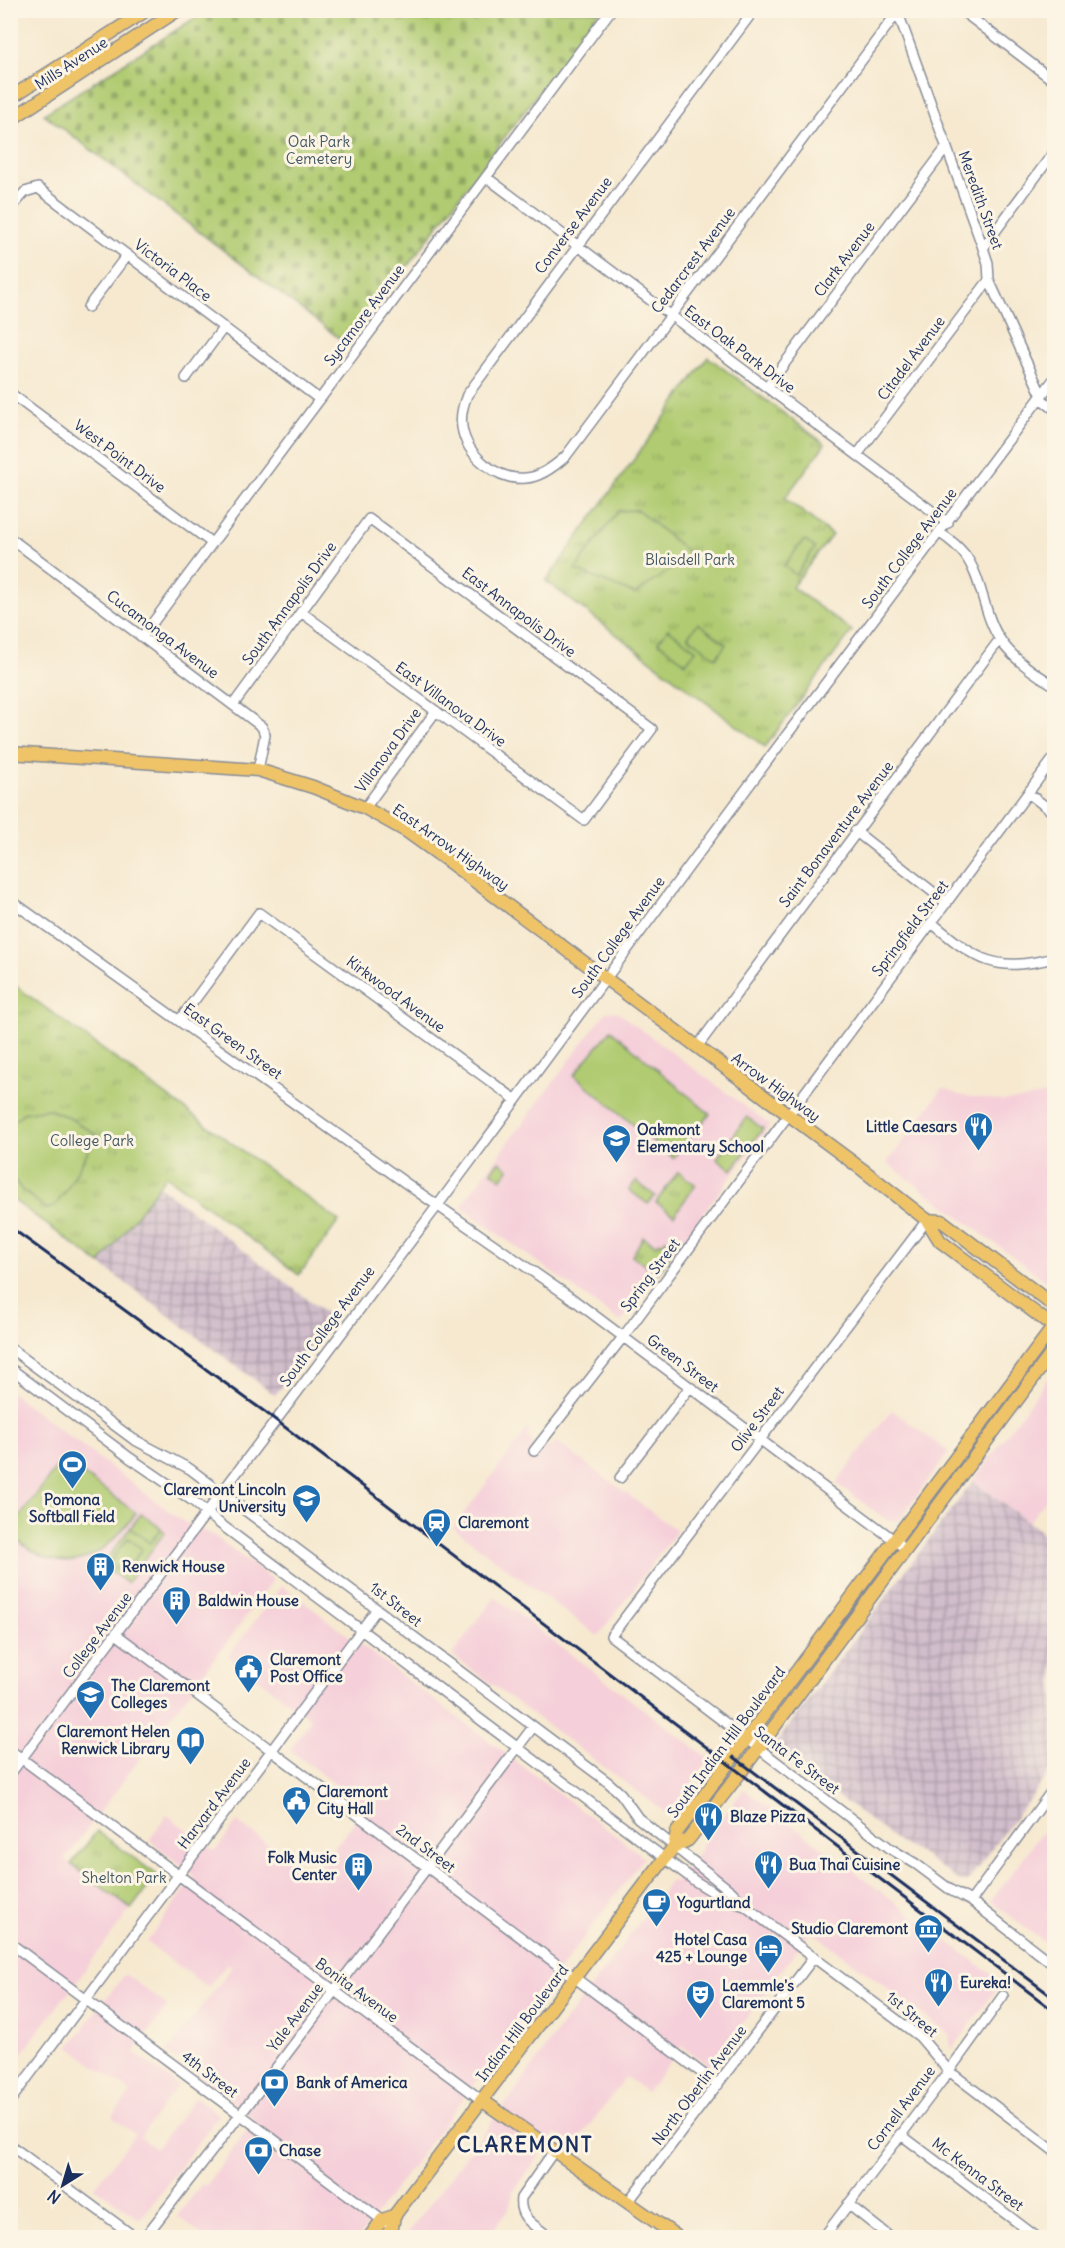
<svg xmlns="http://www.w3.org/2000/svg" width="1065" height="2248" font-family="Delius,sans-serif">
	<defs>
		<pattern id="industrial-grid" width="8" height="8" patternUnits="userSpaceOnUse" patternTransform="scale(1.5)"><rect width="8" height="8" fill="#d1bdcb"/><path d="M0 4h8M4 0v8" fill="none" stroke="#a99aa8"/></pattern>
		<pattern id="grass-tufts" width="24" height="20" patternUnits="userSpaceOnUse" patternTransform="scale(1.5)"><rect width="24" height="20" fill="#b0cb71"/><path d="M3 7l-1-3M5 7V3M7 7l1-3M15 17l-1-3M17 17v-4M19 17l1-3" fill="none" stroke="#8ea560"/></pattern>
		<pattern id="cemetery-stones" width="16" height="16" patternUnits="userSpaceOnUse" patternTransform="scale(1.5)"><rect width="16" height="16" fill="#b0cb71"/><path d="M2 7V4a2 2 0 0 1 4 0v3zM10 15v-3a2 2 0 0 1 4 0v3z" fill="#8ea560"/></pattern>
	</defs>
	<rect width="100%" height="100%" fill="#fcf5e5"/>
	<filter id="ink" filterUnits="userSpaceOnUse"><feTurbulence type="fractalNoise" baseFrequency=".0167" numOctaves="2"/><feDisplacementMap in="SourceGraphic" scale="12" xChannelSelector="R" yChannelSelector="G"/><feConvolveMatrix kernelMatrix="1 2 1 2 8 2 1 2 1" color-interpolation-filters="sRGB"/></filter>
	<filter id="wash" filterUnits="userSpaceOnUse"><feTurbulence type="fractalNoise" baseFrequency=".008" numOctaves="4" result="noise"/><feDisplacementMap in="SourceGraphic" scale="24" xChannelSelector="R" yChannelSelector="G"/><feGaussianBlur stdDeviation="1.35" result="paint"/><feColorMatrix in="noise" values="0 0 0 0 0 0 0 0 0 0 0 0 0 0 0 0 0 1.4 0 .05"/><feComposite in="paint" operator="in"/></filter>
	<g filter="url(#wash)">
		<rect width="100%" height="100%" fill="#f6e9d0"/>
		<path fill="#f5cfd9" d="M616,1011L770,1125L621,1322L462,1208L463,1203L606,1012Z
			M943,1088L959,1095L1003,1101L1026,1099L1054,1092V1287L887,1163Z
			M1054,1370V1488L1029,1522L973,1481Z
			M10,1392L182,1521L213,1535L273,1580L65,1859L131,1909L11,2068Z
			M892,1410L949,1452L899,1520L888,1521L836,1483Z
			M528,1428L529,1438L535,1445L543,1448L551,1447L557,1442L677,1531L598,1636L453,1528Z
			M282,1586L644,1857L359,2237H205L177,2216L202,2184L206,2186L255,2119L167,2052L232,1967L227,1963L208,1988L147,1942L195,1876L149,1840L167,1815L215,1851L237,1822L313,1877L365,1807L290,1750L311,1719L228,1656Z
			M495,1597L709,1759L668,1814L452,1655Z
			M744,1789L1002,1982L951,2051L949,2034L811,1931L710,2067L682,2046L647,2092L626,2077L574,2146L555,2133L513,2192L509,2209L488,2237L404,2238L511,2097L562,2025L671,1881L675,1882L702,1849L701,1847Z
			M1054,1816V1950L991,1901Z
			M125,1974L168,2006L134,2052L178,2085L140,2137L156,2149L195,2097L219,2115L140,2220L95,2187L135,2134L112,2117L131,2092L69,2047Z"/>
		<path fill="url(#industrial-grid)" d="M159,1186L332,1318L275,1395L100,1264Z
			M973,1481L1054,1541V1766L967,1882H961L924,1856L900,1843L778,1751L776,1743Z"/>
		<path fill="url(#grass-tufts)" stroke="#667d68" stroke-width="1.5" d="M708,357L825,444L785,498L832,535L792,587L852,631L765,747L546,581Z
			M10,982L339,1221L299,1275L166,1176L100,1264L11,1198Z
			M499,1161L509,1169L501,1179L491,1171Z
			M678,1172L696,1185L674,1215L656,1202Z
			M643,1237L656,1245L659,1242L663,1244L666,1239L673,1244L666,1254L670,1257L658,1273L632,1256Z
			M141,1514L165,1532L127,1583L102,1565Z
			M97,1831L157,1875L131,1909L71,1864Z"/>
		<path fill="url(#cemetery-stones)" stroke="#667d68" stroke-width="1.5" d="M206,11V10L600,11L348,345L44,114Z"/>
		<path fill="#b0cb71" stroke="#667d68" stroke-width="1.5" d="M638,510L691,555L635,594L575,570L618,511Z
			M804,540L815,548L796,575L784,566Z
			M698,623L726,644L716,658L688,636Z
			M668,629L696,650L686,663L658,642Z
			M611,1030L710,1114L673,1158L574,1075Z
			M48,1109L68,1117L97,1135L67,1189L55,1206L47,1209L21,1189L11,1176L10,1125L23,1113Z
			M747,1117L763,1129L732,1170L717,1158Z
			M636,1181L655,1196L648,1204L629,1190Z
			M68,1463L136,1513C111,1547 79,1578 34,1552C26,1547 18,1541 11,1536V1529L58,1465Z
			M141,1514L161,1528L150,1543L130,1528Z
			M128,1538L142,1549L124,1574L109,1563Z"/>
	</g>
	<g filter="url(#ink)">
		<g fill="none" stroke-linecap="round" stroke-linejoin="round">
			<defs>
				<path id="minor" d="M754,10L467,395C463,405 460,416 462,427C466,455 497,481 526,478C541,477 555,466 566,456L897,13
					M897,10L983,248L988,263L989,280L1042,396
					M961,10L1054,81
					M486,177L948,523
					M10,209L25,192L38,188L319,399
					M983,248L1054,152
					M88,307L127,255
					M186,378L224,327
					M767,387L946,148
					M10,393L212,543
					M1040,398L1054,409
					M857,455L989,280
					M940,533C949,539 958,546 965,555C983,580 983,615 1001,641C1014,660 1035,674 1054,685
					M10,538L262,727L265,735L258,770
					M142,637L611,10
					M233,705L369,519L652,729L584,820L301,612
					M1028,793L1054,813
					M365,808L436,711
					M855,831L947,903
					M10,900L421,1194L574,1300L906,1549
					M932,923C978,961 994,973 1054,958
					M179,1021L259,913L516,1100
					M697,1047L1000,639
					M927,1220L611,1636L891,1849L916,1864L952,1891L971,1901L1054,1965
					M10,1348L133,1439L190,1469L609,1783L621,1794L638,1818L732,1892L745,1906L920,2037L949,2071L1054,2151
					M10,1368L130,1458L193,1501L219,1523L695,1881L726,1900L742,1905
					M534,1451L623,1337L1054,758
					M620,1478L690,1387
					M116,1634L718,2085
					M10,1750L483,2101
					M10,1774L438,1205L759,772L1054,379
					M971,1901L1054,1788
					M10,1943L386,2223
					M10,2101L377,1609
					M900,2134L1038,2238
					M10,2145L136,2238
					M628,2202L814,1957
					M848,2204L891,2238
					M144,2238L267,2080L533,1727
					M551,2238C536,2226 518,2219 521,2198L554,2151
					M823,2238L941,2082L1003,1996"/>
				<path id="major" d="M10,98L147,10
					M10,120L178,10
					M10,753L258,770L313,787L365,808L406,831L445,859L863,1170L927,1220L940,1241L1054,1327
					M927,1220L942,1221L1054,1306
					M674,1847L688,1840L740,1773L1054,1350
					M483,2101L679,2238
					M369,2238L382,2220L394,2216
					M385,2238L392,2228L394,2216L665,1858L674,1847L677,1832L1054,1326"/>
			</defs>
			<use href="#minor" stroke="#888c97" stroke-width="12"/>
			<use href="#major" stroke="#888c97" stroke-width="15"/>
			<use href="#minor" stroke="#fff" stroke-width="9"/>
			<use href="#major" stroke="#efc469" stroke-width="12"/>
			<path stroke="#1b2f5e" stroke-width="3" d="M10,1227L265,1412L1054,2011
				M734,1757L1054,1998"/>
		</g>
	</g>
	<defs>
		<symbol id="restaurant-pin" viewBox="-11 -11 22 30"><path d="M0 17L-7.5 6A9.5 9.5 0 1 1 7.5 6Z" fill="#1f6fb2" stroke="#fcf5e5"/><path d="M-5-6h1v4h1v-4h1v4h1v-4h1v5L-1.5 .5V6h-2V.5L-5-1ZM5-6V6H3V1.5H1.5Q1.5-4 5-6Z" fill="#fff"/></symbol>
		<symbol id="school-pin" viewBox="-11 -11 22 30"><path d="M0 17L-7.5 6A9.5 9.5 0 1 1 7.5 6Z" fill="#1f6fb2" stroke="#fcf5e5"/><path d="M0-5L7-2L0 1L-7-2ZM-4 1L0 2.5L4 1V4Q0 6-4 4Z" fill="#fff"/></symbol>
		<symbol id="stadium-pin" viewBox="-11 -11 22 30"><path d="M0 17L-7.5 6A9.5 9.5 0 1 1 7.5 6Z" fill="#1f6fb2" stroke="#fcf5e5"/><path d="M0-5a6.5 5 0 1 0 0 10a6.5 5 0 1 0 0-10ZM-3.5-1.8h7v3.6h-7Z" fill="#fff"/></symbol>
		<symbol id="university-pin" viewBox="-11 -11 22 30"><path d="M0 17L-7.5 6A9.5 9.5 0 1 1 7.5 6Z" fill="#1f6fb2" stroke="#fcf5e5"/><path d="M0-5L7-2L0 1L-7-2ZM-4 1L0 2.5L4 1V4Q0 6-4 4Z" fill="#fff"/></symbol>
		<symbol id="station-pin" viewBox="-11 -11 22 30"><path d="M0 17L-7.5 6A9.5 9.5 0 1 1 7.5 6Z" fill="#1f6fb2" stroke="#fcf5e5"/><path d="M-3-6H3Q5-6 5-4V2Q5 4 3 4L4.5 6H3L1.5 4h-3L-3 6H-4.5L-3 4Q-5 4-5 2V-4Q-5-6-3-6ZM-3.5-4v3h7v-3ZM-3.5 1v1.5H-2V1ZM2 1v1.5H3.5V1Z" fill="#fff"/></symbol>
		<symbol id="building-pin" viewBox="-11 -11 22 30"><path d="M0 17L-7.5 6A9.5 9.5 0 1 1 7.5 6Z" fill="#1f6fb2" stroke="#fcf5e5"/><path d="M-4-6H4V6H1V3H-1V6H-4ZM-2.5-4.3h1.7v1.8h-1.7ZM.8-4.3h1.7v1.8H.8ZM-2.5-1h1.7V.8h-1.7ZM.8-1h1.7V.8H.8Z" fill="#fff"/></symbol>
		<symbol id="civic-pin" viewBox="-11 -11 22 30"><path d="M0 17L-7.5 6A9.5 9.5 0 1 1 7.5 6Z" fill="#1f6fb2" stroke="#fcf5e5"/><path d="M-.6-6.5H3V-4.5H.6V-3L4-1V1h2V6H-6V1h2V-1L-.6-3ZM-1.2 2.5V6h2.4V2.5Z" fill="#fff"/></symbol>
		<symbol id="library-pin" viewBox="-11 -11 22 30"><path d="M0 17L-7.5 6A9.5 9.5 0 1 1 7.5 6Z" fill="#1f6fb2" stroke="#fcf5e5"/><path d="M-6-4Q-3-5.5-.7-3.5V5Q-3 3-6 4ZM6-4Q3-5.5 .7-3.5V5Q3 3 6 4Z" fill="#fff"/></symbol>
		<symbol id="cafe-pin" viewBox="-11 -11 22 30"><path d="M0 17L-7.5 6A9.5 9.5 0 1 1 7.5 6Z" fill="#1f6fb2" stroke="#fcf5e5"/><path d="M-5.5-4.5H6V0H3Q3 3.5 0 3.5H-2.5Q-5.5 3.5-5.5 0ZM3-3.2v2h1.7v-2ZM-6 4.5H4V6H-6Z" fill="#fff"/></symbol>
		<symbol id="museum-pin" viewBox="-11 -11 22 30"><path d="M0 17L-7.5 6A9.5 9.5 0 1 1 7.5 6Z" fill="#1f6fb2" stroke="#fcf5e5"/><path d="M0-6L6-3V-2H-6V-3ZM-5-1h2V3h-2ZM-1-1h2V3h-2ZM3-1h2V3H3ZM-6 4H6V6H-6Z" fill="#fff"/></symbol>
		<symbol id="hotel-pin" viewBox="-11 -11 22 30"><path d="M0 17L-7.5 6A9.5 9.5 0 1 1 7.5 6Z" fill="#1f6fb2" stroke="#fcf5e5"/><path d="M-6-4.5h1.5V1H6V5H4.5V3h-9V5H-6ZM-4 0a1.8 1.8 0 1 1 3.6 0ZM.5 0V-2.5h3Q6-2.5 6 0Z" fill="#fff"/></symbol>
		<symbol id="theatre-pin" viewBox="-11 -11 22 30"><path d="M0 17L-7.5 6A9.5 9.5 0 1 1 7.5 6Z" fill="#1f6fb2" stroke="#fcf5e5"/><path d="M-5-5.5Q0-4 5-5.5V0Q5 5 0 6Q-5 5-5 0ZM-3.3-2.5H-1v1.5H-3.3ZM1-2.5H3.3v1.5H1ZM-2.8 1Q0 5.5 2.8 1Z" fill="#fff"/></symbol>
		<symbol id="bank-pin" viewBox="-11 -11 22 30"><path d="M0 17L-7.5 6A9.5 9.5 0 1 1 7.5 6Z" fill="#1f6fb2" stroke="#fcf5e5"/><path d="M-6-4H6V4H-6ZM0-2.3a2.3 2.3 0 1 0 0 4.6a2.3 2.3 0 1 0 0-4.6Z" fill="#fff"/></symbol>
	</defs>
	<g fill-rule="evenodd">
		<use href="#restaurant-pin" x="962" y="1110" width="33" height="45"/>
		<use href="#school-pin" x="600" y="1122" width="33" height="45"/>
		<use href="#stadium-pin" x="56" y="1448" width="33" height="45"/>
		<use href="#university-pin" x="290" y="1482" width="33" height="45"/>
		<use href="#station-pin" x="420" y="1506" width="33" height="45"/>
		<use href="#building-pin" x="84" y="1550" width="33" height="45"/>
		<use href="#building-pin" x="160" y="1584" width="33" height="45"/>
		<use href="#civic-pin" x="232" y="1652" width="33" height="45"/>
		<use href="#university-pin" x="74" y="1678" width="33" height="45"/>
		<use href="#library-pin" x="174" y="1724" width="33" height="45"/>
		<use href="#civic-pin" x="280" y="1784" width="33" height="45"/>
		<use href="#restaurant-pin" x="692" y="1800" width="33" height="45"/>
		<use href="#restaurant-pin" x="752" y="1848" width="33" height="45"/>
		<use href="#building-pin" x="342" y="1850" width="33" height="45"/>
		<use href="#cafe-pin" x="640" y="1886" width="33" height="45"/>
		<use href="#museum-pin" x="912" y="1912" width="33" height="45"/>
		<use href="#hotel-pin" x="752" y="1932" width="33" height="45"/>
		<use href="#restaurant-pin" x="922" y="1966" width="33" height="45"/>
		<use href="#theatre-pin" x="684" y="1978" width="33" height="45"/>
		<use href="#bank-pin" x="258" y="2066" width="33" height="45"/>
		<use href="#bank-pin" x="242" y="2134" width="33" height="45"/>
	</g>
	<g text-anchor="middle" dominant-baseline="central" stroke-width="6" stroke-linejoin="round" paint-order="stroke">
		<g font-size="15" fill="#1b2f5e" stroke="#fcf5e5">
			<text transform="translate(71 63) rotate(-33)">Mills Avenue</text>
			<text transform="translate(981 200) rotate(70)">Meredith Street</text>
			<text transform="translate(573 225) rotate(-53)">Converse Avenue</text>
			<text transform="translate(844 259) rotate(-53)">Clark Avenue</text>
			<text transform="translate(693 260) rotate(-53)">Cedarcrest Avenue</text>
			<text transform="translate(173 270) rotate(37)">Victoria Place</text>
			<text transform="translate(364 315) rotate(-53)">Sycamore Avenue</text>
			<text transform="translate(740 349) rotate(37)">East Oak Park Drive</text>
			<text transform="translate(911 358) rotate(-53)">Citadel Avenue</text>
			<text transform="translate(120 456) rotate(37)">West Point Drive</text>
			<text transform="translate(909 548) rotate(-53)">South College Avenue</text>
			<text transform="translate(289 603) rotate(-54)">South Annapolis Drive</text>
			<text transform="translate(519 612) rotate(37)">East Annapolis Drive</text>
			<text transform="translate(163 634) rotate(37)">Cucamonga Avenue</text>
			<text transform="translate(451 704) rotate(36)">East Villanova Drive</text>
			<text transform="translate(388 750) rotate(-54)">Villanova Drive</text>
			<text transform="translate(836 834) rotate(-53)">Saint Bonaventure Avenue</text>
			<text transform="translate(451 847) rotate(35)">East Arrow Highway</text>
			<text transform="translate(910 928) rotate(-53)">Springfield Street</text>
			<text transform="translate(618 937) rotate(-54)">South College Avenue</text>
			<text transform="translate(396 994) rotate(36)">Kirkwood Avenue</text>
			<text transform="translate(233 1041) rotate(36)">East Green Street</text>
			<text transform="translate(776 1087) rotate(36)">Arrow Highway</text>
			<text transform="translate(650 1275) rotate(-53)">Spring Street</text>
			<text transform="translate(327 1326) rotate(-53)">South College Avenue</text>
			<text transform="translate(683 1363) rotate(37)">Green Street</text>
			<text transform="translate(757 1419) rotate(-53)">Olive Street</text>
			<text transform="translate(396 1604) rotate(38)">1st Street</text>
			<text transform="translate(97 1635) rotate(-53)">College Avenue</text>
			<text transform="translate(726 1742) rotate(-53)">South Indian Hill Boulevard</text>
			<text transform="translate(797 1760) rotate(37)">Santa Fe Street</text>
			<text transform="translate(214 1803) rotate(-53)">Harvard Avenue</text>
			<text transform="translate(426 1848) rotate(37)">2nd Street</text>
			<text transform="translate(357 1990) rotate(36)">Bonita Avenue</text>
			<text transform="translate(912 2014) rotate(40)">1st Street</text>
			<text transform="translate(295 2017) rotate(-53)">Yale Avenue</text>
			<text transform="translate(522 2023) rotate(-53)">Indian Hill Boulevard</text>
			<text transform="translate(210 2074) rotate(37)">4th Street</text>
			<text transform="translate(699 2085) rotate(-53)">North Oberlin Avenue</text>
			<text transform="translate(901 2108) rotate(-53)">Cornell Avenue</text>
			<text transform="translate(978 2174) rotate(37)">Mc Kenna Street</text>
		</g>
		<g font-size="15" fill="#405663" stroke="#fcf5e5">
			<text x="319" y="141">Oak Park<tspan x="319" dy="17">Cemetery</tspan></text>
			<text x="690" y="559">Blaisdell Park</text>
			<text x="92" y="1140">College Park</text>
			<text x="124" y="1877">Shelton Park</text>
		</g>
		<g font-size="15" font-weight="bold" fill="#1b2f5e" stroke="#fcf5e5" text-anchor="start">
			<text x="957" y="1126" text-anchor="end">Little Caesars</text>
			<text x="637" y="1129">Oakmont<tspan x="637" dy="17">Elementary School</tspan></text>
			<text x="286" y="1489" text-anchor="end">Claremont Lincoln<tspan x="286" dy="17">University</tspan></text>
			<text x="72" y="1499" text-anchor="middle">Pomona<tspan x="72" dy="17">Softball Field</tspan></text>
			<text x="458" y="1522">Claremont</text>
			<text x="122" y="1566">Renwick House</text>
			<text x="198" y="1600">Baldwin House</text>
			<text x="270" y="1659">Claremont<tspan x="270" dy="17">Post Office</tspan></text>
			<text x="111" y="1685">The Claremont<tspan x="111" dy="17">Colleges</tspan></text>
			<text x="170" y="1731" text-anchor="end">Claremont Helen<tspan x="170" dy="17">Renwick Library</tspan></text>
			<text x="317" y="1791">Claremont<tspan x="317" dy="17">City Hall</tspan></text>
			<text x="730" y="1816">Blaze Pizza</text>
			<text x="337" y="1857" text-anchor="end">Folk Music<tspan x="337" dy="17">Center</tspan></text>
			<text x="789" y="1864">Bua Thai Cuisine</text>
			<text x="677" y="1902">Yogurtland</text>
			<text x="908" y="1928" text-anchor="end">Studio Claremont</text>
			<text x="747" y="1939" text-anchor="end">Hotel Casa<tspan x="747" dy="17">425 + Lounge</tspan></text>
			<text x="960" y="1982">Eureka!</text>
			<text x="722" y="1985">Laemmle's<tspan x="722" dy="17">Claremont 5</tspan></text>
			<text x="296" y="2082">Bank of America</text>
			<text x="279" y="2150">Chase</text>
		</g>
		<g font-size="21" font-weight="bold" letter-spacing="1.5" fill="#1b2f5e" stroke="#fcf5e5">
			<text x="525" y="2144">CLAREMONT</text>
		</g>
	</g>
	<rect width="1065" height="2248" fill="none" stroke="#fcf5e5" stroke-width="36"/>
	<g transform="translate(63 2185) rotate(217)" stroke="#fcf5e5" stroke-width="4.5" paint-order="stroke">
	<path d="M0-4.5L10 22L0 15L-10 22Z" fill="#1b2f5e"/>
	<text y="-9" font-size="16" font-weight="bold" text-anchor="middle" fill="#1b2f5e">N</text>
	</g>
</svg>
